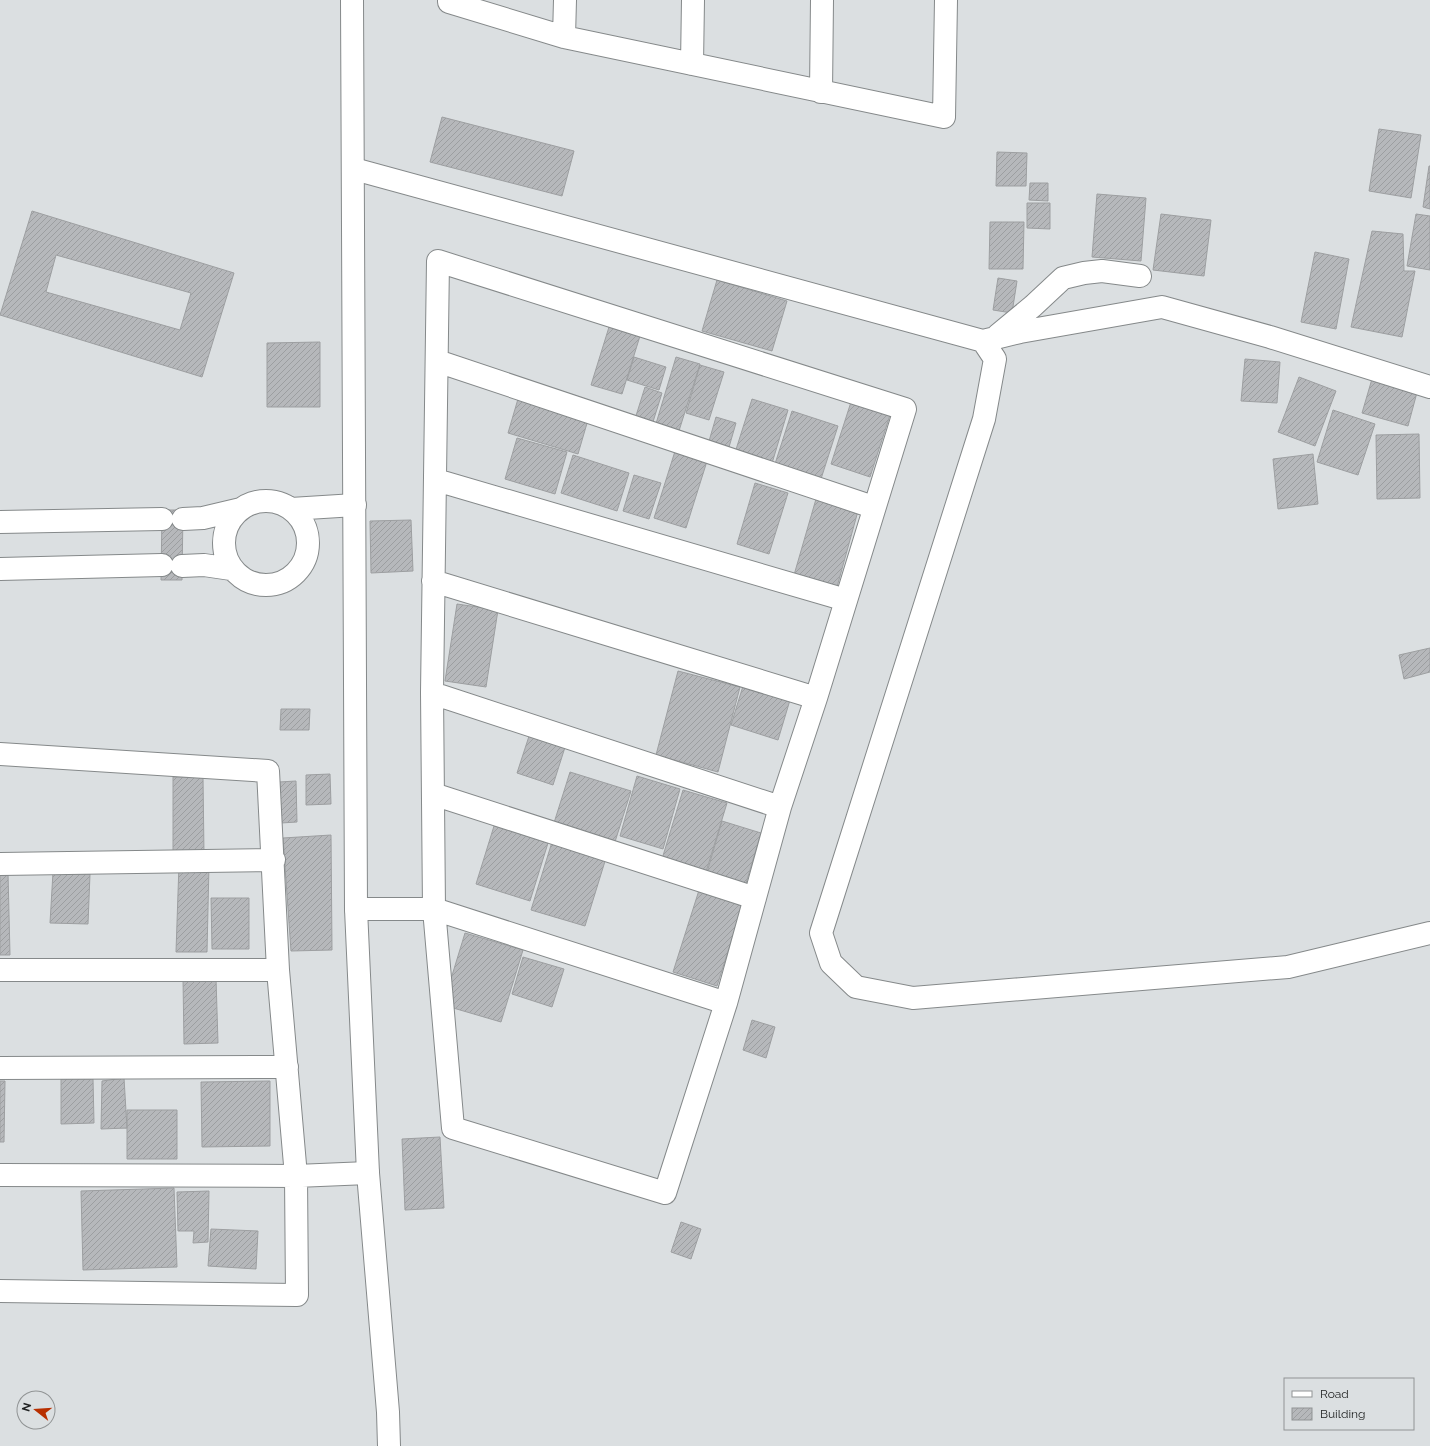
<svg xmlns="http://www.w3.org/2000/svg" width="1430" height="1446" font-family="Raleway,sans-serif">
	<defs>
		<pattern id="building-hatch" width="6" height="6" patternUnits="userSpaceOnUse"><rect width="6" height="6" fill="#b6b8bb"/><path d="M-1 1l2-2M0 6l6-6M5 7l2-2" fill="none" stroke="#9c9ea0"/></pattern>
	</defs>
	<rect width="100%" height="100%" fill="#dbdfe1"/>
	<path fill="url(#building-hatch)" stroke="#9d9fa1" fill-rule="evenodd" d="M442,117L574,151L562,196L430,162Z
		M1379,129L1421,135L1411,198L1369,191Z
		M997,152L1027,153L1026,186H996Z
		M1429,166H1430V209L1423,207Z
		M1030,183H1048V201L1029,200Z
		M1097,194L1146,198L1141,261L1092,257Z
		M1027,203H1050V229L1027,228Z
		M32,211L234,273L202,377L0,315ZM56,255L191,293L180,330L46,292Z
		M1161,214L1211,220L1204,276L1153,270Z
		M1416,214L1430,216V270L1407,266Z
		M990,222H1024L1023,269H989Z
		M1372,231L1403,234L1404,271H1415L1402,337L1351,327Z
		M1315,252L1349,259L1336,329L1301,322Z
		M998,278L1017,281L1012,313L993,310Z
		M717,280L787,301L772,351L702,331Z
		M609,327L640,336L622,394L591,385Z
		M320,342V407H267V343Z
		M634,357L666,367L659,390L627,380Z
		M676,357L700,364L678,434L655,427Z
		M1245,359L1280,362L1277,403L1241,401Z
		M700,365L724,372L709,420L686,413Z
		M1374,372L1419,385L1408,426L1362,413Z
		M1299,377L1336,391L1315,446L1278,432Z
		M645,387L662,393L652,425L635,419Z
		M520,392L590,413L578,454L508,433Z
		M752,399L788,410L770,470L733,459Z
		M851,402L890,415L870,477L831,464Z
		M1333,410L1375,424L1358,475L1317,462Z
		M792,411L838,426L820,482L774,467Z
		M716,417L736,423L727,454L707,448Z
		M1419,434L1420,498L1377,499L1376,435Z
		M517,438L567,452L555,494L505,479Z
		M676,448L708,458L686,528L654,518Z
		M1313,454L1318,504L1278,509L1273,459Z
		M573,455L629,473L617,511L561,493Z
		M634,475L661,483L649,519L623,511Z
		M755,483L788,493L769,554L737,544Z
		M816,499L858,511L837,587L794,575Z
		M162,510H183L182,580H161Z
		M411,520L413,571L371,573L370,521Z
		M457,604L498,610L486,687L445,681Z
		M1430,648V672L1404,679L1399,655Z
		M678,671L740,687L718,772L656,755Z
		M743,686L790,700L778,740L731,725Z
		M281,709H310L309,730H280Z
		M531,730L567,741L553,785L517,773Z
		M570,772L631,791L614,845L553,826Z
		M330,774L331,804L306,805V775Z
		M637,776L680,789L663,849L620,836Z
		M173,777H203L204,855L173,856Z
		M296,781L297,822L281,823L279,782Z
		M683,790L727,803L706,872L662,859Z
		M722,821L761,833L744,890L705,879Z
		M494,826L548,843L530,901L476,884Z
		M331,835L332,950L291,951L283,838Z
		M552,842L606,858L585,926L531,910Z
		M179,864L209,865L207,952H176Z
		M53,872L90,874L88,924L50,923Z
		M0,873H8L10,955H0Z
		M700,887L744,901L717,986L673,972Z
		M211,898H249V949H212Z
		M465,933L523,950L501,1022L443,1005Z
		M523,957L564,969L552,1007L512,994Z
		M216,978L218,1043L184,1044L183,979Z
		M752,1020L775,1027L766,1058L743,1050Z
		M124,1078L127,1128L101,1129L102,1081Z
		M61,1079H93L94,1123L61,1124Z
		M0,1081H5L4,1142H0Z
		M270,1081V1146L202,1147L201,1082Z
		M127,1110H177V1159H127Z
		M440,1137L444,1208L405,1210L402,1139Z
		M174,1188L177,1267L83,1270L81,1191Z
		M209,1191L208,1242L193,1243L194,1231H178L177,1192Z
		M681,1222L701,1229L691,1259L671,1252Z
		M211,1229L258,1231L256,1269L208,1266Z"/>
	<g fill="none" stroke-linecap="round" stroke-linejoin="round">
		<defs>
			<path id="street" d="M449,0V2L564,37L944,117L946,0
				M564,37L565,0
				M692,64L693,0
				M821,92L822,0
				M354,169L983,341L1020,332L1162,307L1270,337L1430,387
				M998,335L1033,306L1063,278L1084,273L1102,271L1140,276
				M983,341L995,359L984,419L821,933L831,963L856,987L913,998L1288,967L1430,933
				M437,361L873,507
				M436,480L846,600
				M224 543a42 42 0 1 1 84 0a42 42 0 1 1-84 0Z
				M291,509L355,505
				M183,519L203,518L241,509
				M0,522L162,519
				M182,566L204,565L231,569
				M0,569L162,565
				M433,581L816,698
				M432,693L780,807
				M0,754L268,771L278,970L296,1176L297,1295L0,1291
				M433,794L755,898
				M0,864L274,860
				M356,909H434L432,693L438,261L905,409L816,698L780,807L726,1003L665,1193L453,1128L434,909L726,1003
				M0,970H278
				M0,1068L287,1067
				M0,1175L296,1176L368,1173"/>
			<path id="secondary" d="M352,0L356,909L368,1173L388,1412L389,1446"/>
		</defs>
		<use href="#street" stroke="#85898a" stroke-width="24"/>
		<use href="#secondary" stroke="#85898a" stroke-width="24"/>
		<use href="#street" stroke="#fff" stroke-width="22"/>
		<use href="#secondary" stroke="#fff" stroke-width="22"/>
	</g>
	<rect x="1284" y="1378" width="130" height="52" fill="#dbdfe1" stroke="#919495"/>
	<rect x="1292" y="1391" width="20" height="6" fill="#ffffff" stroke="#919495"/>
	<text x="1320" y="1398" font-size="12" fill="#212323">Road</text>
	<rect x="1292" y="1408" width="20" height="12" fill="url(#building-hatch)" stroke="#919495"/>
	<text x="1320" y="1418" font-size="12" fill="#212323">Building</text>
	<g transform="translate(36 1410) rotate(287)"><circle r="19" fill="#dbdfe1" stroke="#919495"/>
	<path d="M0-3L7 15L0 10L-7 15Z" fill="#b82f00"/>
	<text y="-6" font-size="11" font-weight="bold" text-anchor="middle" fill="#212323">N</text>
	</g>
</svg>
